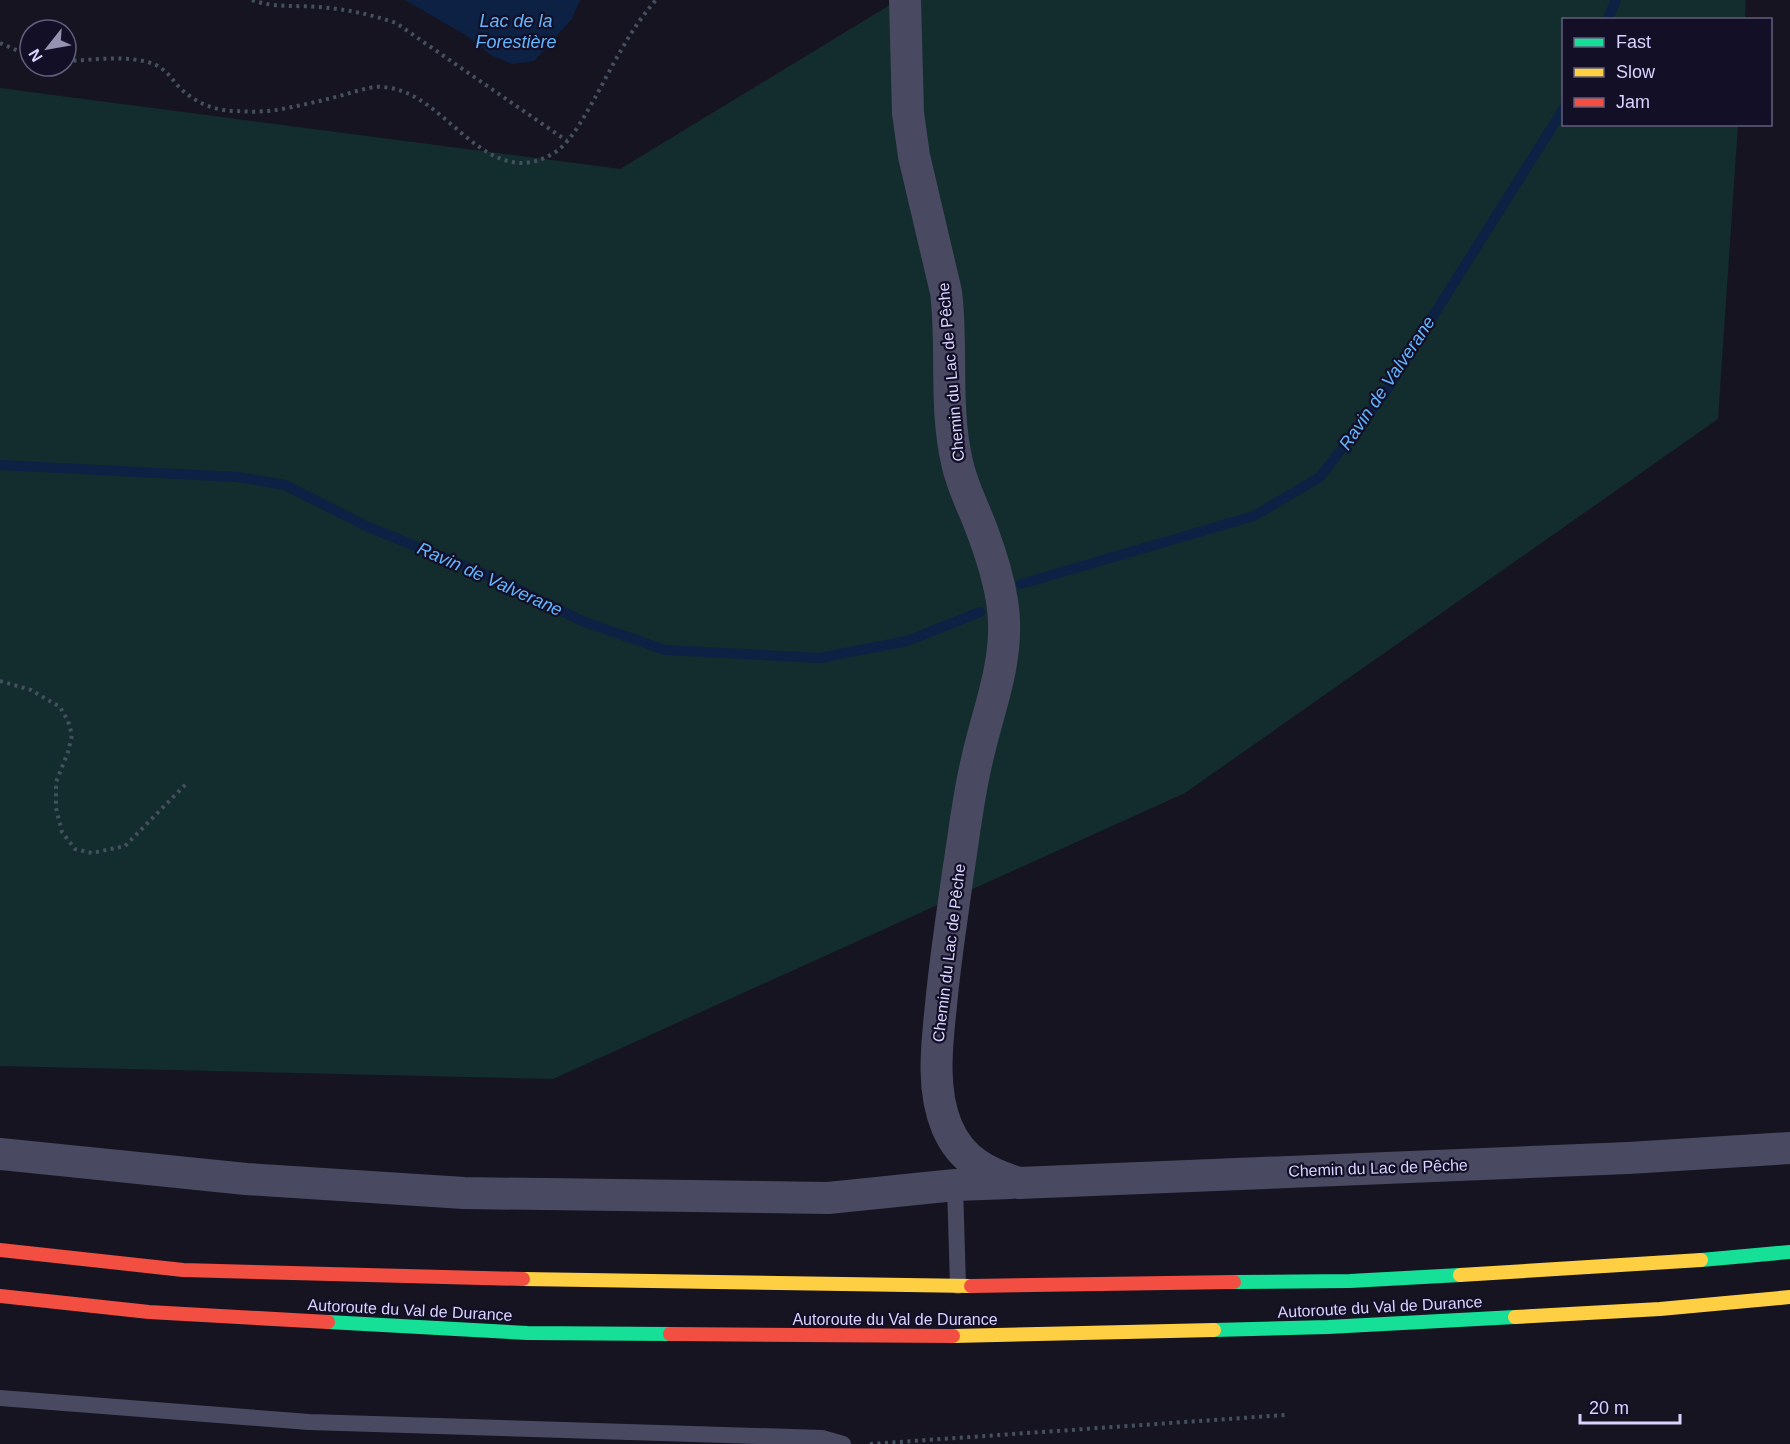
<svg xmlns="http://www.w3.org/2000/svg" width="1790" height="1444" font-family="Arial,sans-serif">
	<rect width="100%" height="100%" fill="#161421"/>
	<path fill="#132c2d" d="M898,0H1746L1745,19L1564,20V124L1738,125L1718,419L1185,793L553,1079L0,1066V88L620,169Z"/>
	<path fill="#0d2144" d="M405,0H580L572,19L534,61L512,64L491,55L467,36Z"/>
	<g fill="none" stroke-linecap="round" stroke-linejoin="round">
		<path stroke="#0d2144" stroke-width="10" d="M1607,20L1616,0
			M0,465L237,477L285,485L366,526L506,583L582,621L665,650L820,658L907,641L980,612
			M1021,584L1254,516L1320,477L1384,394L1564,108"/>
		<path stroke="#44505f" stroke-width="4" stroke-dasharray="3 4.5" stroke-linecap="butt" d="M252,0C274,8 295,5 318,7C345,9 370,14 396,23L567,141
			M0,43L30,56
			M66,61C93,60 131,54 156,65C166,70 172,79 179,87C194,102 214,111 236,111C249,112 263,112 276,110C299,106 321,101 343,95C353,92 363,89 374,87C385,86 398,89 409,94C457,116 496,192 557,151C573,139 586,113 596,96C614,63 631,28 656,0
			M0,681L31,690L60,707L68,721L72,735L68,752L56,782V808L62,832L75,849L92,853L125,846L186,784
			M870,1444L1285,1415"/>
		<path stroke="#4a4962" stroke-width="16" d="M955,1185L958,1286
			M0,1398L309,1422L822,1438L843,1444"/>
		<path stroke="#4a4962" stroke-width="32" d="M905,0L908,113L914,156L946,292C953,348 944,406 957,462C962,487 975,510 983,533C993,560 1003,592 1004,621C1006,669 987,714 977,760C968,797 964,836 958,873C952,917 945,961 941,1005C937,1044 931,1089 947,1127C961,1160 986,1173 1019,1183L1628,1158L1790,1148
			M0,1154L246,1179L464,1193L828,1198L955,1185L1011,1183"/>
		<path stroke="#16e098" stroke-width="14" d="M1701,1260L1790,1252
			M1234,1282L1350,1281L1460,1275
			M328,1322L527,1333L670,1334
			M1214,1330L1328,1327L1515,1317"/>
		<path stroke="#ffcf43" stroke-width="14" d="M1460,1275L1701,1260
			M523,1279L971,1286
			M1515,1317L1660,1309L1790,1297
			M953,1336L1214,1330"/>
		<path stroke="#f24e42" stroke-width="14" d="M0,1250L183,1270L523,1279
			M971,1286L1234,1282
			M0,1296L149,1312L328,1322
			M670,1334L953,1336"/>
	</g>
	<g text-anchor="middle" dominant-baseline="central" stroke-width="4.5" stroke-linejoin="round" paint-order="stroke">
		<g font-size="16" fill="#d9d4ff" stroke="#130f26">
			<text transform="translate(951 372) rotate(-95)">Chemin du Lac de Pêche</text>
			<text transform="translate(949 953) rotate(-83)">Chemin du Lac de Pêche</text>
			<text transform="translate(1378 1168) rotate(-2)">Chemin du Lac de Pêche</text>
			<text transform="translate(1380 1307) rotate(-3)">Autoroute du Val de Durance</text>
			<text transform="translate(410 1310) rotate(3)">Autoroute du Val de Durance</text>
			<text x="895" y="1319">Autoroute du Val de Durance</text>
		</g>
		<g font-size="18" font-style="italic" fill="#62b6ff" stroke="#130f26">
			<text x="516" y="21">Lac de la<tspan x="516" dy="21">Forestière</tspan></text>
			<text transform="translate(1387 383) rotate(-56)">Ravin de Valverane</text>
			<text transform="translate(490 579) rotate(24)">Ravin de Valverane</text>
		</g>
	</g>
	<rect x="1562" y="18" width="210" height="108" fill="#130f26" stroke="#625e7d" stroke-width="1.5"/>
	<rect x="1574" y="38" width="30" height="9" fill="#16e098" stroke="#625e7d" stroke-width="1.5"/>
	<text x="1616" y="48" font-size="18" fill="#d9d4ff">Fast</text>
	<rect x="1574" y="68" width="30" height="9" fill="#ffcf43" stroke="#625e7d" stroke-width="1.5"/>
	<text x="1616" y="78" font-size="18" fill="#d9d4ff">Slow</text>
	<rect x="1574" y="98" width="30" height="9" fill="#f24e42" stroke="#625e7d" stroke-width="1.5"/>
	<text x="1616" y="108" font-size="18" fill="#d9d4ff">Jam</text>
	<g transform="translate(48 48) rotate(239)"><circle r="28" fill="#130f26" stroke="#625e7d" stroke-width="1.5"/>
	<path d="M0-4.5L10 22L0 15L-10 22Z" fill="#9591b1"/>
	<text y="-9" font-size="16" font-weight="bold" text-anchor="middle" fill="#d9d4ff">N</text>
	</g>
	<path d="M1580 1414v9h100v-9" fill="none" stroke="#d9d4ff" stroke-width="3"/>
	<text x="1589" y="1414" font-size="18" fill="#d9d4ff" stroke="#130f26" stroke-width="4.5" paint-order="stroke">20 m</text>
</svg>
